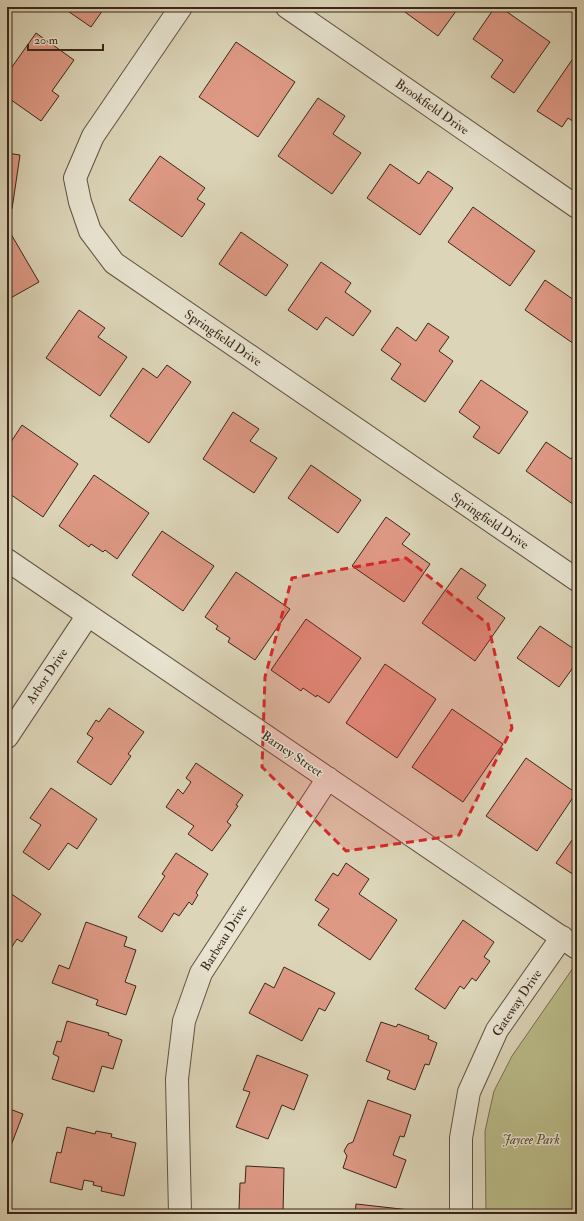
<svg xmlns="http://www.w3.org/2000/svg" width="584" height="1221" font-family="'IM FELL Double Pica',serif">
	<rect width="100%" height="100%" fill="#dcd5b8"/>
	<filter id="stains"><feTurbulence type="fractalNoise" baseFrequency=".005" numOctaves="4"/><feColorMatrix values="0 0 0 0 .2 0 0 0 0 .09 0 0 0 0 .02 0 0 0 .5 -.17"/></filter>
	<radialGradient id="worn" r=".72"><stop offset=".6" stop-color="#630" stop-opacity="0"/><stop offset="1" stop-color="#630" stop-opacity=".3"/></radialGradient>
	<path fill="#b9bb89" stroke="#7a7051" d="M573,968L577,970V1214H486L485,1131L494,1091L512,1056Z"/>
	<path fill="#de9985" stroke="#3b2619" d="M62,7H105L91,27Z
		M398,7H459L438,36Z
		M495,7H500L550,42L514,93L491,77L503,60L473,39Z
		M36,33L74,60L52,91L59,96L41,121L7,97V74Z
		M236,42L295,82L258,137L199,97Z
		M574,57L577,59V124L568,118L562,127L537,111Z
		M318,98L345,116L333,134L361,153L332,194L278,156Z
		M7,153L20,155L12,209L7,208Z
		M160,156L205,188L197,199L205,204L182,237L129,200Z
		M390,164L419,184L428,171L453,188L420,235L367,198Z
		M473,207L535,251L510,286L448,242Z
		M8,229L39,282L7,300V230Z
		M241,232L288,265L266,296L219,264Z
		M321,262L351,283L345,292L371,311L353,336L326,317L317,330L288,310Z
		M545,280L577,302V346L525,310Z
		M79,310L105,328L98,337L127,357L100,396L46,358Z
		M428,323L449,337L439,351L453,361L425,402L391,379L401,364L381,350L397,327L416,341Z
		M167,365L191,382L149,443L110,416L143,368L157,378Z
		M481,380L528,412L499,454L473,437L480,427L459,412Z
		M233,412L259,429L250,441L277,458L254,493L203,459Z
		M22,425L78,464L43,517L7,492V448Z
		M546,442L571,459L577,451V507L526,471Z
		M311,465L361,500L338,533L288,498Z
		M94,475L149,513L117,559L105,550L103,552L91,544L89,547L59,526Z
		M386,517L410,534L402,544L430,564L404,602L352,566Z
		M162,531L214,566L183,611L132,575Z
		M461,568L486,585L477,598L505,618L475,661L422,623Z
		M236,572L290,609L255,660L228,642L230,638L216,629L218,626L205,617Z
		M306,619L361,658L329,703L317,695L316,697L303,688L301,691L271,670Z
		M540,626L577,651V662L559,687L517,658Z
		M385,664L436,699L397,758L346,723Z
		M109,708L144,732L128,754L131,756L111,785L77,762L93,738L87,734L96,720L99,722Z
		M452,709L503,744L463,802L412,767Z
		M526,758L576,793L537,851L486,816Z
		M196,763L243,795L236,805L238,806L227,822L231,825L212,851L188,834L194,826L166,807L178,789L183,794L191,782L186,778Z
		M51,788L97,819L77,849L68,843L49,870L23,852L41,825L30,818Z
		M577,833V877L556,863Z
		M176,853L208,874L196,893L198,895L192,905L189,902L179,916L174,913L162,932L138,917L165,876L162,874Z
		M346,863L369,879L359,894L397,920L370,960L318,925L329,909L315,900L333,873L338,876Z
		M7,891L41,914L22,942L17,939L7,954Z
		M463,920L494,942L484,957L490,961L476,981L472,978L464,989L460,986L445,1009L415,989Z
		M86,922L127,937L124,946L136,950L125,982L136,986L126,1015L96,1005L98,1000L52,983L59,965L69,969Z
		M284,967L335,993L325,1011L319,1008L302,1041L249,1013L265,983L274,988Z
		M67,1021L109,1033L108,1035L122,1040L113,1069L102,1066L94,1092L52,1079L59,1057L53,1054L57,1041L61,1042Z
		M381,1022L396,1027L398,1024L429,1036L428,1039L437,1043L429,1065L425,1064L415,1090L387,1079L390,1071L366,1061Z
		M257,1055L308,1075L294,1110L282,1105L268,1139L236,1127L250,1092L243,1090Z
		M368,1100L411,1115L404,1137L400,1136L393,1155L406,1160L396,1188L343,1168L347,1156L344,1151L348,1144L353,1142Z
		M7,1108L23,1114L7,1156Z
		M67,1127L95,1134L96,1131L112,1134L111,1137L136,1143L124,1196L101,1191L102,1187L93,1185L94,1182L84,1180L82,1190L50,1182L57,1152L61,1153Z
		M246,1166L284,1168L283,1214H243V1210H239L240,1183H245Z
		M356,1204L410,1210V1214H355Z"/>
	<g fill="none" stroke-linecap="round" stroke-linejoin="round">
		<defs>
			<path id="minor" d="M181,7L93,136L75,178L80,202L90,231L114,263L577,580
				M287,7L577,207
				M7,560L577,948
				M7,737L88,615
				M180,1214L177,1079L184,1021L201,973L328,778
				M461,1214V1138L469,1092L497,1030L562,937"/>
		</defs>
		<use href="#minor" stroke="#635241" stroke-width="24"/>
		<use href="#minor" stroke="#e8e4d1" stroke-width="22"/>
	</g>
	<path fill="#d62828" fill-opacity="0.2" stroke="#d62828" stroke-width="3" stroke-dasharray="8 5" stroke-linejoin="round" d="M406,558L488,624L512,728L459,835L346,851L262,767L265,677L292,578Z"/>
	<g text-anchor="middle" dominant-baseline="central" stroke-width="3" stroke-linejoin="round" paint-order="stroke">
		<g font-size="13" fill="#3b2619" stroke="#e8e4d1">
			<text transform="translate(432 107) rotate(35)">Brookfield Drive</text>
			<text transform="translate(223 338) rotate(34)">Springfield Drive</text>
			<text transform="translate(490 521) rotate(34)">Springfield Drive</text>
			<text transform="translate(47 676) rotate(-56)">Arbor Drive</text>
			<text transform="translate(292 754) rotate(34)">Barney Street</text>
			<text transform="translate(224 938) rotate(-58)">Barbeau Drive</text>
			<text transform="translate(517 1003) rotate(-56)">Gateway Drive</text>
		</g>
		<g font-size="13" font-style="italic" fill="#5a4b35" stroke="#e8e4d1">
			<text x="531" y="1140">Jaycee Park</text>
		</g>
	</g>
	<rect width="584" height="1221" fill="none" stroke="#dcd5b8" stroke-width="24"/>
	<rect x="8" y="8" width="568" height="1205" fill="none" stroke="#3b2619" stroke-width="2"/>
	<rect x="12" y="12" width="560" height="1197" fill="none" stroke="#3b2619"/>
	<path d="M28 44v6h75v-6" fill="none" stroke="#3b2619" stroke-width="2"/>
	<text x="34" y="44" font-size="12" fill="#3b2619" stroke="#e8e4d1" stroke-width="3" paint-order="stroke">20 m</text>
	<rect width="100%" height="100%" filter="url(#stains)"/>
	<rect width="100%" height="100%" fill="url(#worn)"/>
</svg>
